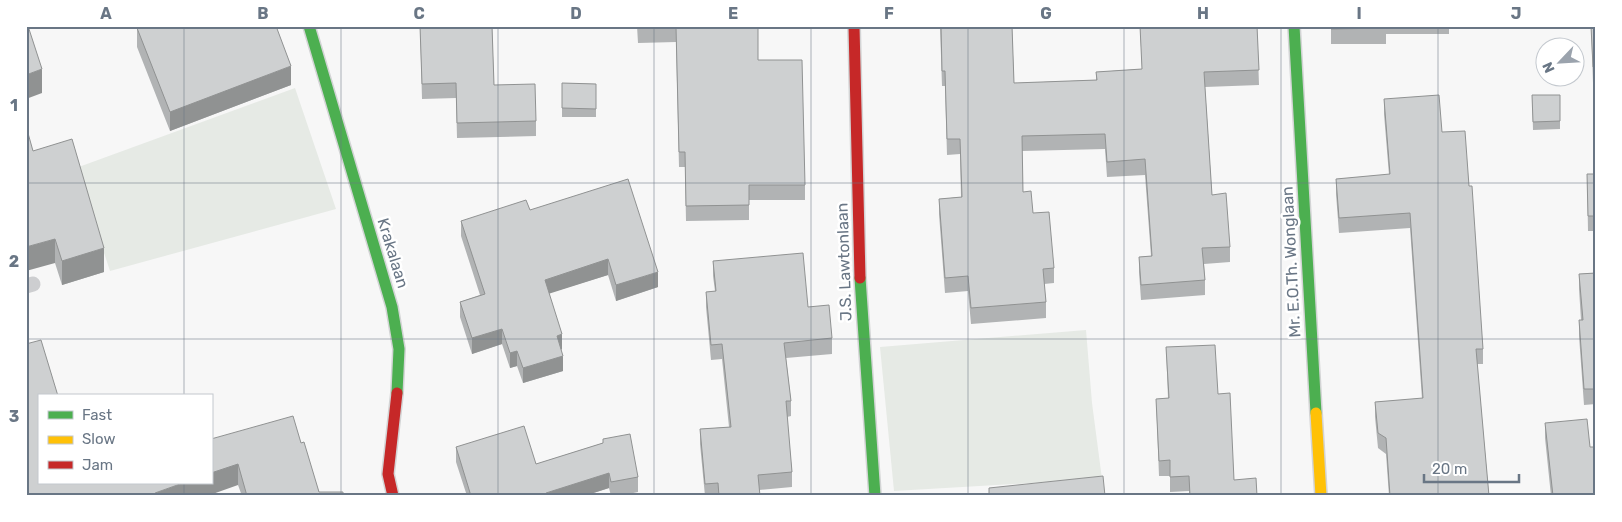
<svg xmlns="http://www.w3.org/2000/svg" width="1622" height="522" font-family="Rubik,sans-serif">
	<rect width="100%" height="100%" fill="#f7f7f7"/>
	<path fill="#e6eae5" d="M295,88L336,209L110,271L76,168Z
		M1086,330L1092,403L1102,479L894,491L880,347Z"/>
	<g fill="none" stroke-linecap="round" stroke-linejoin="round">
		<defs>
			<path id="fast" d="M309,26L392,307L399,349L397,393
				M1294,26L1316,413
				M860,278L875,496"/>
			<path id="slow" d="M1316,413L1321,496"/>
			<path id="jam" d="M854,26L860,278
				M393,496L388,474L397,393"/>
		</defs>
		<use href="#fast" stroke="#d3d4d5" stroke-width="14"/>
		<use href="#slow" stroke="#d3d4d5" stroke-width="14"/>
		<use href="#jam" stroke="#d3d4d5" stroke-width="14"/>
		<path stroke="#cdced0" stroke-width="15" d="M26,286L33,284"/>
		<use href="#fast" stroke="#4caf50" stroke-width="11"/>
		<use href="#slow" stroke="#ffc107" stroke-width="11"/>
		<use href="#jam" stroke="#c62828" stroke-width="11"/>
	</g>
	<path fill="#b1b3b4" d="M420,26H492L494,85L536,121V136L457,138L456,98L422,99Z
		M637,26H758V60L805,185V200H749V220L686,221L685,167H679L676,42L638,43Z
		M940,26H1012L1014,83L1096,80V72L1142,69L1140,26H1257L1259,85L1205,87L1212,195L1230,247V262L1204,264L1205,280V295L1141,300L1139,272V257L1151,256L1145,175L1107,177L1105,149L1022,151L1023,192L1033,213L1054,268V283L1044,284L1046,302V318L971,324L968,291L945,293L939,214V199L961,197L960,154L947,155L945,86H942Z
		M1331,26H1449V34H1386V44H1331Z
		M1591,26H1596V83H1593Z
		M137,28L291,85L170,131L137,47Z
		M562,83L596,84V117H562Z
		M1532,95H1560V129L1533,130Z
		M1384,99L1442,132L1469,186L1483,349V364H1477L1489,496H1389L1386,454L1378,448L1375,417V402L1422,399L1410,228L1339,233L1336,194V179L1389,175L1384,114Z
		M33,151L104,272L62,285L55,263Z
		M1587,174H1596V231H1588Z
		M530,210L658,287L616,301L608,275L549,293L562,349L561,350L563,371L523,383L517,366L510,368L502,344L472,354L460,317V302L480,295L461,236V221Z
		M713,261L808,307L832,338V354L786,358L791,401V416L787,417L792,472V487L759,490L760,496H705L700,444V429L729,427L722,359L711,360L706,307V292L715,291L713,276Z
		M1596,273V404L1584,405L1579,336V320H1581L1579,289V274Z
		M1166,347L1218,394L1234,480L1257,496H1189V491L1170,492V476H1159L1156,399L1168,398Z
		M1545,423L1590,447L1596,496H1551L1545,438Z
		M211,439L301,443L319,492L343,496H242L238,485L39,483H211Z
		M603,439L638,477V492L619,496H611L609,488L584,496H467L456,462V447L536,464L603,443Z"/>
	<path fill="#909292" d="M291,66V85L170,131V112Z
		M42,69V93L26,99V75Z
		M55,239V263L26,271V247Z
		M104,248V272L62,285V261Z
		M608,259V275L545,295V280Z
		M658,272V287L616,301V285Z
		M502,329V344L472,354V338Z
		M562,334V349L557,351V336Z
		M517,351V366L510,368V353Z
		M563,356V371L523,383V368Z
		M238,464V485L207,496H155V493L183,483H211V473Z
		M609,473V488L584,496H546V493Z"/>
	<path fill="#ced0d1" stroke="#909292" d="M26,26H28L42,69L26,75Z
		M142,26H276L291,66L170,112L137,28Z
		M420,26H492L494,85L535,84L536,121L457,123L456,83L422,84Z
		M638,26H758V60H802L805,185H749V205L686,206L685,152H679L676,27L638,28Z
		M941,26H1012L1014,83L1097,80L1096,72L1142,69L1140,26H1257L1259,70L1204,72L1212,195L1226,193L1230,247L1202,248L1205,280L1141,285L1139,257L1152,256L1145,159L1107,162L1105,134L1022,136L1023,192L1031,191L1033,213L1049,212L1054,268L1043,269L1046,302L971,308L968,276L945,278L939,199L962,197L960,139H947L945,71H942Z
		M1331,26H1386V28L1331,29Z
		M1591,26H1596V67H1593Z
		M562,83L596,84V109L562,108Z
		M1439,95L1442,132L1465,131L1469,186H1472L1483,349H1476L1489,496H1390L1386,438L1378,433L1375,402L1423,398L1410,213L1339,218L1336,179L1390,174L1384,99Z
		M1532,95H1560V121L1533,122Z
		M26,126L33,151L72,139L104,248L62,261L55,239L26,247Z
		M1587,174H1596V216H1588Z
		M628,179L658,272L616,285L608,259L545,280L562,334L557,336L563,356L523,368L517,351L510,353L502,329L472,338L460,302L485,294L461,221L526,200L530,210Z
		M803,253L808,307L829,305L832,338L784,343L791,401H786L792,472L758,475L760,496H719L718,483L705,484L700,429L731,427L722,344L711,345L706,292L716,291L713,261Z
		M1596,273V389H1584L1579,320H1583L1579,274Z
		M41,340L58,396H39V483H183L155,493V496H26V344Z
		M1215,345L1218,394L1230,393L1234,480L1256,478L1257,496H1190L1189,476L1170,477V460L1159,461L1156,399L1169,398L1166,347Z
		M293,416L301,443L304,442L319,492H343V496H247L238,464L211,473V439Z
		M1587,419L1590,447H1596V496H1553L1545,423Z
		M524,426L536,464L603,443V439L630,434L638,477L611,482L609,473L546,493L547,496H471L456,447Z
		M1103,476L1105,496H989V488Z"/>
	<path fill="none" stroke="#697685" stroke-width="1" stroke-opacity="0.55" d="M184,26V396M341,26V496M498,26V496M654,26V496M811,26V496M968,26V496M1124,26V496M1281,26V496M1438,26V496M26,183H1596M26,339H1596M184,483V496"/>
	<g text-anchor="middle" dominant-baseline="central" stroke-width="5" stroke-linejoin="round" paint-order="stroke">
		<g font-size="16" fill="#697685" stroke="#fff">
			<text transform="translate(393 253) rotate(73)">Krakalaan</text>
			<text transform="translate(844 262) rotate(-92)">J.S. Lawtonlaan</text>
			<text transform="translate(1291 262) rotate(-93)">Mr. E.O.Th. Wonglaan</text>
		</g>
	</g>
	<rect width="1622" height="522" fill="none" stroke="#ffffff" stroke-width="55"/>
	<rect x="38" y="394" width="175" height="90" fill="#ffffff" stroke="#c3c8ce"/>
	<rect x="48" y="411" width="25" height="8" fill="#4caf50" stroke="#c3c8ce"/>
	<text x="82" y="420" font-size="15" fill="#697685">Fast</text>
	<rect x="48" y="436" width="25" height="8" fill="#ffc107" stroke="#c3c8ce"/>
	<text x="82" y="444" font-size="15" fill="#697685">Slow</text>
	<rect x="48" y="461" width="25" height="8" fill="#c62828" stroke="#c3c8ce"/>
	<text x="82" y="470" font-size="15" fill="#697685">Jam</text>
	<g transform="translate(1560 62) rotate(245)"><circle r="24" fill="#ffffff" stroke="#c3c8ce"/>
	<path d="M0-4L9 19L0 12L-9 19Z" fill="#9ba3ad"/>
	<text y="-8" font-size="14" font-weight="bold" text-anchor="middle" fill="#697685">N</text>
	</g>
	<path d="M1424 474v8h95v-8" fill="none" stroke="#697685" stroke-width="2.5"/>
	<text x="1432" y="474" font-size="15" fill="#697685" stroke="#ffffff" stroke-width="4" paint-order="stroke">20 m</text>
	<rect x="28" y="28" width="1566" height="466" fill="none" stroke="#697685" stroke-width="2"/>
	<g font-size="16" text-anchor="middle" font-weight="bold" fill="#697685">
		<text x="106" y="19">A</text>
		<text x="263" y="19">B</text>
		<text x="419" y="19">C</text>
		<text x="576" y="19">D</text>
		<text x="733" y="19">E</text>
		<text x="889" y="19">F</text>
		<text x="1046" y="19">G</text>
		<text x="1203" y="19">H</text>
		<text x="1359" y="19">I</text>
		<text x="1516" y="19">J</text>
		<text x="14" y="111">1</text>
		<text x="14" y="267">2</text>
		<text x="14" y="422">3</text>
	</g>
</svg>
